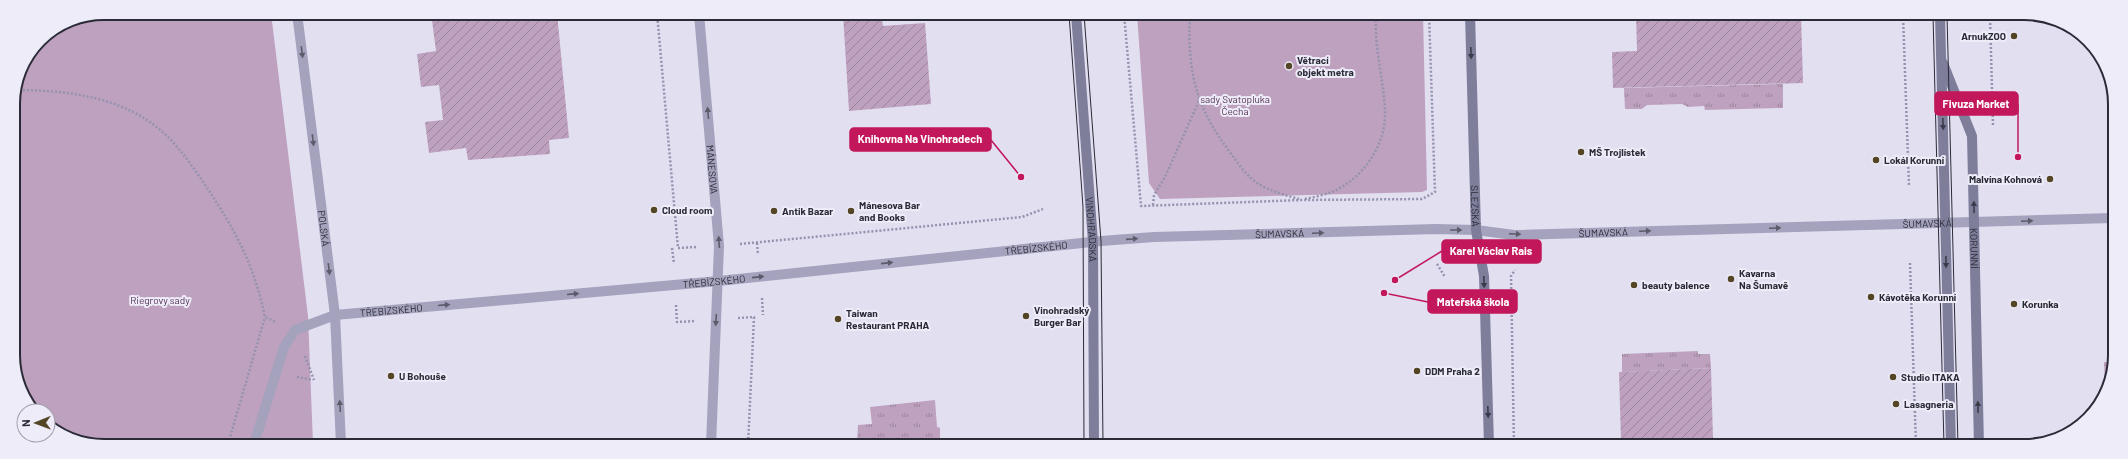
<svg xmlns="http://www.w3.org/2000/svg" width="2128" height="459" font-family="Barlow,sans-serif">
	<defs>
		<pattern id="grass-tufts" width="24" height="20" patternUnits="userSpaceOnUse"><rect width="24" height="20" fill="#bea1bf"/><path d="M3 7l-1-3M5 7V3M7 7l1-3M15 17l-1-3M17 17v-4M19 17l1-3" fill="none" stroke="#9b839c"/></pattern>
		<pattern id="garden-furrows" width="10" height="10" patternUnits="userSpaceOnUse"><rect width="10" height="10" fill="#bea1bf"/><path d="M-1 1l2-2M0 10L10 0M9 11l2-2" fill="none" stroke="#9b839c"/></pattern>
	</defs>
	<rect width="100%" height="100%" fill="#e2dff1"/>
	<path fill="url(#grass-tufts)" d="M1783,84V108L1705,110L1704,106L1688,107L1682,104L1647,105L1642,109H1625L1624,88Z
		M1698,351V354H1710L1711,368L1622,372V354Z
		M935,400L937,427L940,428V445H857L858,425L872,424L870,407Z"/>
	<path fill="#bea1bf" d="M104,13H271L308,316L313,444H86L48,424V411H35L15,373L13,98L20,69L40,39L69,20Z
		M1137,14H1423L1427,190L1422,192L1160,199L1149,183Z
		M1376,440V445H1272Z"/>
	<path fill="url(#garden-furrows)" d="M431,13H557L569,138L549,140L550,154L468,160L466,148L429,153L425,122L443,120L439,85L421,87L417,54L436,51Z
		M843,14H881L883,26L925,23L931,104L849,111Z
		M1636,14H1801L1803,83L1613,88L1612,52L1637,51Z
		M2105,70L2113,86V93H2108Z
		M2104,362H2113V373L2105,387Z
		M1711,368L1713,438H1763V446H1713L1712,439L1621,441L1619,372Z"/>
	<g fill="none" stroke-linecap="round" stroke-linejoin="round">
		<path stroke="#9592af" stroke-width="2.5" stroke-dasharray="2 2" stroke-linecap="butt" d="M657,13L678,248L697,247
			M1124,14L1141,206L1302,200L1422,199L1435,192L1429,14
			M1190,14C1187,73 1196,108 1232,155C1239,165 1247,176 1257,183C1270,191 1284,195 1299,199
			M1903,15L1909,186
			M1990,15L1993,126
			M15,90C68,90 126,97 166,135C186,155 202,180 217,203C242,243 255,271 265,317L276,322
			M1305,199C1314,197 1324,195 1332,192C1364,178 1387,144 1385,109C1383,77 1374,46 1376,14
			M1153,205L1154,195L1165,177L1199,101
			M757,243L758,255
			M740,244L1022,217L1043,209
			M672,248L674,264
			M1910,263L1916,446
			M1437,264L1445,277
			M762,298L763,315
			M676,305L677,322L696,321
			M738,318L754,317L748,445
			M305,356L314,380
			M297,377L313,380
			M228,444L265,317
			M1514,445L1511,276L1515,270"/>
		<g stroke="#a4a2bc" stroke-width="10">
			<path id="s1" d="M297,13L335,315L341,444"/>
			<path id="s2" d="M699,14L719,246L711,445"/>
			<path id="s3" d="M254,444L284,347L295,330L335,315L719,281L1101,241L1154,237L1436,229L1476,230L1514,235L2113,218"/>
		</g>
		<g stroke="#7e7e9b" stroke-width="10">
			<path id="s4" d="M1076,14L1093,242L1094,445"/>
			<path id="s5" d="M1470,14L1476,230L1484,276L1489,445"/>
			<path d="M1940,15L1951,446"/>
			<path id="s6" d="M1943,63L1972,136L1979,446"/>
		</g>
		<path stroke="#2a2b37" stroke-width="1" d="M1069,14L1083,207L1084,445
			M1084,14L1101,241L1103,445
			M1933,15L1944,446
			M1947,15L1958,446"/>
	</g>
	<defs><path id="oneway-solid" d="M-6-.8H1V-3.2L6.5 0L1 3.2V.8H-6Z"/></defs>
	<g fill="#5b5b6c">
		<use href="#oneway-solid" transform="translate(302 52) rotate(83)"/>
		<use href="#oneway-solid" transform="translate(708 113) rotate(-95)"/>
		<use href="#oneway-solid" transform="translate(313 140) rotate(83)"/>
		<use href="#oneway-solid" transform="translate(2027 221) rotate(-2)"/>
		<use href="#oneway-solid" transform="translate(1775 228) rotate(-2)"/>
		<use href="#oneway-solid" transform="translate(1456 230)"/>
		<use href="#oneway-solid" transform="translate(1645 231) rotate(-2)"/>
		<use href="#oneway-solid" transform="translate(1318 233) rotate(-2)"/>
		<use href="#oneway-solid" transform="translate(1515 234) rotate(3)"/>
		<use href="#oneway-solid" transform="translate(1132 239) rotate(-4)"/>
		<use href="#oneway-solid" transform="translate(719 242) rotate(-94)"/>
		<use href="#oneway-solid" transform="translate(887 263) rotate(-6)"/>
		<use href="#oneway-solid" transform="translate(329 269) rotate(83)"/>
		<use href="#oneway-solid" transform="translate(758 277) rotate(-6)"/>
		<use href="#oneway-solid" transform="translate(573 294) rotate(-5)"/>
		<use href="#oneway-solid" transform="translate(444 305) rotate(-5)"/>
		<use href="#oneway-solid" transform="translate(716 320) rotate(93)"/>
		<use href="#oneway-solid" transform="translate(340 406) rotate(-93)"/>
	</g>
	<g fill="#3b3c4b">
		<use href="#oneway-solid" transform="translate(1471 53) rotate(88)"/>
		<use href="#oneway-solid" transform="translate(1943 124) rotate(88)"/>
		<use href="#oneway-solid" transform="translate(1974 207) rotate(-91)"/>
		<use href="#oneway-solid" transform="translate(1946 262) rotate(89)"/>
		<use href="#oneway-solid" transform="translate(1484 282) rotate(88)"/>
		<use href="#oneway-solid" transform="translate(1978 407) rotate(-91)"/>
		<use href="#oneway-solid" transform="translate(1488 412) rotate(88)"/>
	</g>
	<g fill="#544624" stroke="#eeecf9" stroke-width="1.5">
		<circle cx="2014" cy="36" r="4"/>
		<circle cx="1289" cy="66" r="4"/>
		<circle cx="1581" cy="152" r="4"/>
		<circle cx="1876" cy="160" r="4"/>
		<circle cx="2050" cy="179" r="4"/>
		<circle cx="654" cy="210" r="4"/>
		<circle cx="774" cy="211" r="4"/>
		<circle cx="851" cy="211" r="4"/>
		<circle cx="1731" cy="279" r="4"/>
		<circle cx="1634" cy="285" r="4"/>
		<circle cx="1871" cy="297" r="4"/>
		<circle cx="2014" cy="304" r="4"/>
		<circle cx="1026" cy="316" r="4"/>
		<circle cx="838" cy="319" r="4"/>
		<circle cx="1417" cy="371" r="4"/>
		<circle cx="391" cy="376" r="4"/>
		<circle cx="1893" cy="377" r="4"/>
		<circle cx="1896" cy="404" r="4"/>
	</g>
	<g text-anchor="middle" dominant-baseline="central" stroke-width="4" stroke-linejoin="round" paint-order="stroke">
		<g font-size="10" font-weight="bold" fill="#2a2b37" stroke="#eeecf9" text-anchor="start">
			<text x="2006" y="36" text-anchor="end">ArnukZOO</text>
			<text x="1297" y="60">Větrací<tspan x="1297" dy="12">objekt metra</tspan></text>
			<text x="1589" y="152">MŠ Trojlístek</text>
			<text x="1884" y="160">Lokál Korunní</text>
			<text x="2042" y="179" text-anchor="end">Malvína Kohnová</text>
			<text x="859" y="205">Mánesova Bar<tspan x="859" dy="12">and Books</tspan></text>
			<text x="662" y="210">Cloud room</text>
			<text x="782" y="211">Antik Bazar</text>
			<text x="1739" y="273">Kavarna<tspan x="1739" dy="12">Na Šumavě</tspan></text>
			<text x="1642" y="285">beauty balence</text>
			<text x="1879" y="297">Kávotěka Korunní</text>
			<text x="2022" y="304">Korunka</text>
			<text x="1034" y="310">Vinohradský<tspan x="1034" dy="12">Burger Bar</tspan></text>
			<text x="846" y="313">Taiwan<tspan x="846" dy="12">Restaurant PRAHA</tspan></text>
			<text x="1425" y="371">DDM Praha 2</text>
			<text x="399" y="376">U Bohouše</text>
			<text x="1901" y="377">Studio ITAKA</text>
			<text x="1904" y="404">Lasagneria</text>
		</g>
		<g font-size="10" fill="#533052" stroke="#eeecf9">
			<text x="1235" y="99">sady Svatopluka<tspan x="1235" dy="12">Čecha</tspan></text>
			<text x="160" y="300">Riegrovy sady</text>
		</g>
		<g font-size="10" fill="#2a2b37" stroke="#eeecf9">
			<text stroke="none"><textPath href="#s2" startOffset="156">MÁNESOVA</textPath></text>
			<text stroke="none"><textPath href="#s5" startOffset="192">SLEZSKÁ</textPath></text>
			<text stroke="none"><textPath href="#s3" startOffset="1761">ŠUMAVSKÁ</textPath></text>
			<text stroke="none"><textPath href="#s1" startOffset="217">POLSKÁ</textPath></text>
			<text stroke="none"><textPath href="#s4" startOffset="216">VINOHRADSKÁ</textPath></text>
			<text stroke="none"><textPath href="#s3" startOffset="1437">ŠUMAVSKÁ</textPath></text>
			<text stroke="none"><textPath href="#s3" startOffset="1113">ŠUMAVSKÁ</textPath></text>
			<text stroke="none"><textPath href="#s3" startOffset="869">TŘEBÍZSKÉHO</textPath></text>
			<text stroke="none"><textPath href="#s6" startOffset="191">KORUNNÍ</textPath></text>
			<text stroke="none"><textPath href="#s3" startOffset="545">TŘEBÍZSKÉHO</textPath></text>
			<text stroke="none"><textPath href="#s3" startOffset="221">TŘEBÍZSKÉHO</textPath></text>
		</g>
	</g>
	<path d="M0 0H2128V459H0ZM104 20H2024A84 84 0 0 1 2108 104V355A84 84 0 0 1 2024 439H104A84 84 0 0 1 20 355V104A84 84 0 0 1 104 20Z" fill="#eeecf9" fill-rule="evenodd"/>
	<path fill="none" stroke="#2a2b37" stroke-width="2" d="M104 20H2024A84 84 0 0 1 2108 104V355A84 84 0 0 1 2024 439H104A84 84 0 0 1 20 355V104A84 84 0 0 1 104 20Z"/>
	<path fill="none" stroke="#c2185b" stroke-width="1.5" d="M2018 157L2018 104M1021 177L991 140M1395 280L1442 251M1384 293L1428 302"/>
	<g fill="#c2185b" stroke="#eeecf9" stroke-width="1.5">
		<circle cx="2018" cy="157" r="4"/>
		<circle cx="1021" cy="177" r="4"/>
		<circle cx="1395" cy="280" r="4"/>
		<circle cx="1384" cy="293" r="4"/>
	</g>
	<g fill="#c2185b" stroke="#c2185b" stroke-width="1.5">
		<rect x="1935" y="92" width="83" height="23" rx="4"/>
		<rect x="850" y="128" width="141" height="23" rx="4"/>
		<rect x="1442" y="240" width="99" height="23" rx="4"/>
		<rect x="1428" y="290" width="89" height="23" rx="4"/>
	</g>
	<g font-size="11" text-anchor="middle" font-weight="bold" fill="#fff">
		<text x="1976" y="108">Fivuza Market</text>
		<text x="920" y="143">Knihovna Na Vinohradech</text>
		<text x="1491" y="255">Karel Václav Rais</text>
		<text x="1473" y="306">Mateřská škola</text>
	</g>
	<g transform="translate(36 423) rotate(269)"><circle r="19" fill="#eeecf9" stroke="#a09fab"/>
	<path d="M0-3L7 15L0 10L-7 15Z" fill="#544624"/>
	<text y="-6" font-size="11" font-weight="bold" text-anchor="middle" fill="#2a2b37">N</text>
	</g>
</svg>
